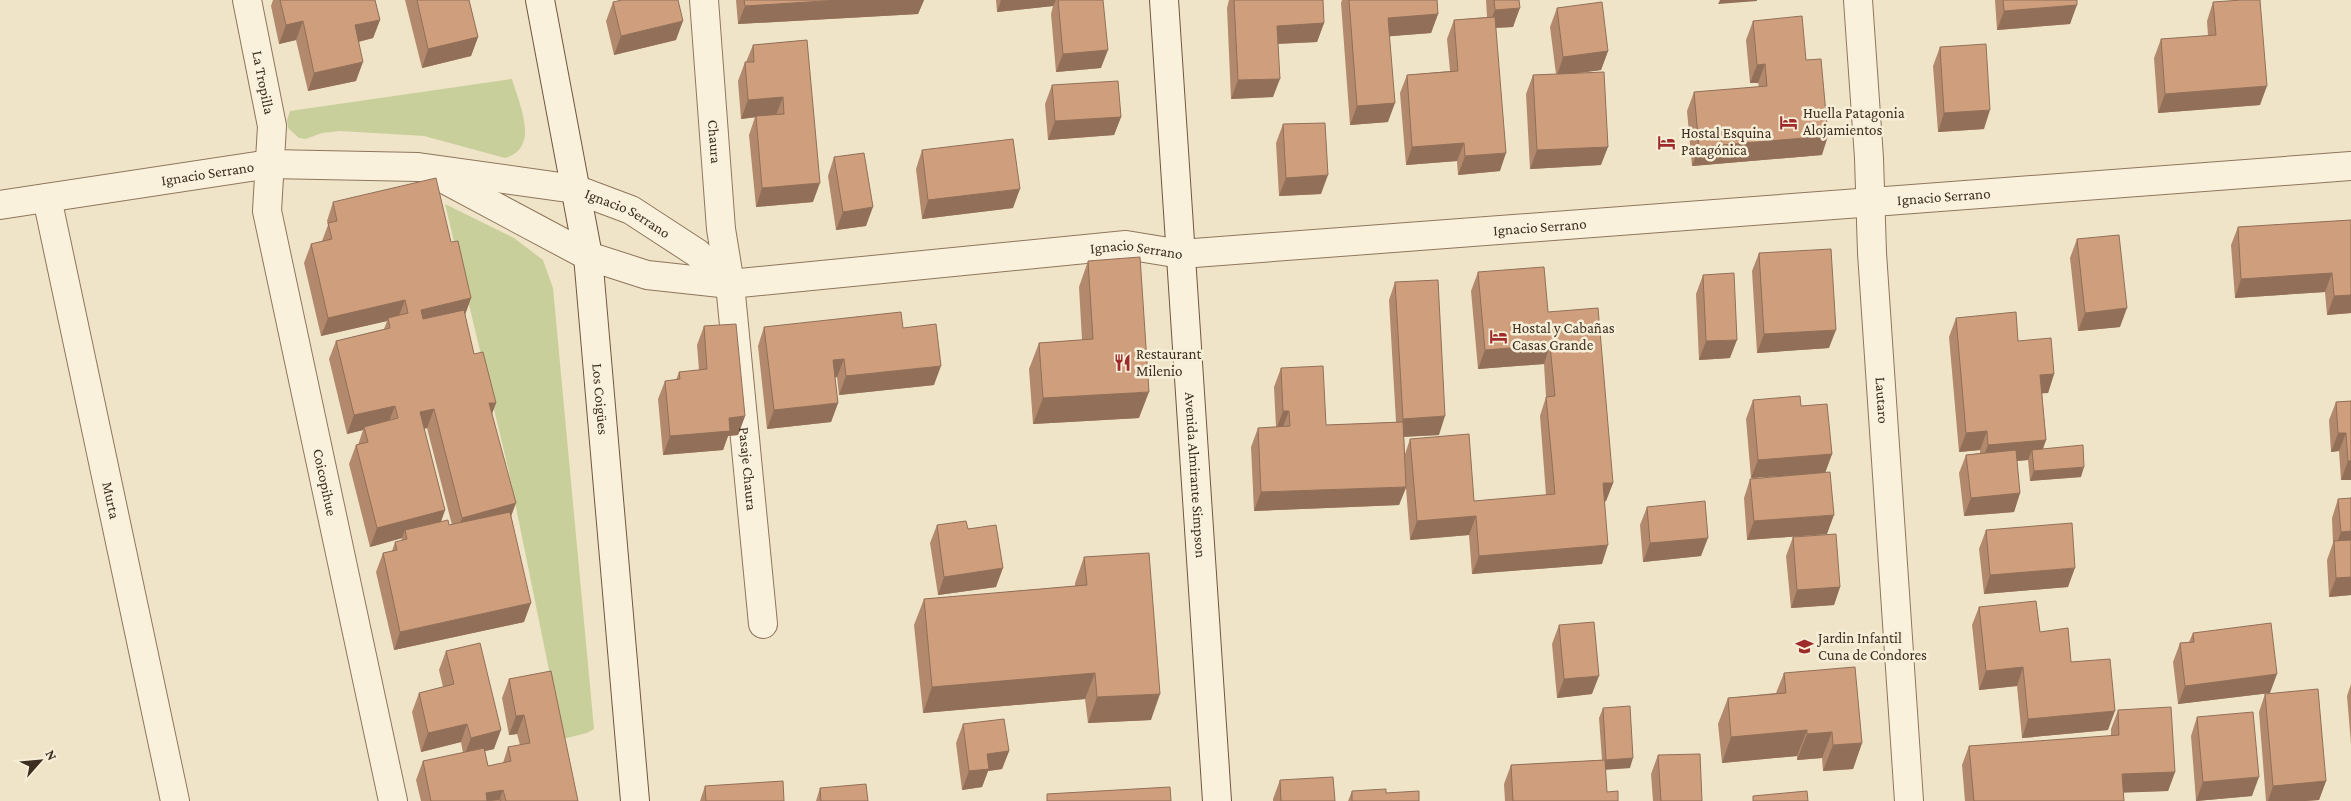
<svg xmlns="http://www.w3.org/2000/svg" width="2351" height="801" font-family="'Crimson Pro',serif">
	<rect width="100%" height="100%" fill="#f0e4c8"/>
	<path fill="#c9cf9b" d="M512,79C519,104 541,148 505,158L424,136L340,131L322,133L306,139L299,138L288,128L287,120L290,111Z
		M445,204L514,238L543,260L553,288L594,729L587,733L563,739L508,468Z"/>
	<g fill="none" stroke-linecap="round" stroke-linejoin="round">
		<defs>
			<g id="minor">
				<path id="s1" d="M247,0L272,126L267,211L393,801"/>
				<path id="s2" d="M704,0L721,229L730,284L763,624"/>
				<path id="s3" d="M1858,0L1869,158L1872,253L1909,801"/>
				<path d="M442,178L588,256"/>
				<path id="s4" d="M47,198L175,801"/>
				<path id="s5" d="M0,205L270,164L418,167L575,189"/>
			</g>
			<g id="tertiary">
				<path id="s6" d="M575,189L631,210L697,253L730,284"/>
				<path id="s7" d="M588,256L647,275L730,284L1126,245L1181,254L2351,166"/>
			</g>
			<g id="secondary">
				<path id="s8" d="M540,0L588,256L635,801"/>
				<path id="s9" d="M1164,0L1217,801"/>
			</g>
		</defs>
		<use href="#minor" stroke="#8d765c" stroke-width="30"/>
		<use href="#tertiary" stroke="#8d765c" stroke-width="30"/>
		<use href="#secondary" stroke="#6f573f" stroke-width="30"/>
		<use href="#minor" stroke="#faf1dc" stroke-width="28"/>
		<use href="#tertiary" stroke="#faf1dc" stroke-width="28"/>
		<use href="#secondary" stroke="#faf1dc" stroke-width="28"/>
	</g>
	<path fill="#b2896c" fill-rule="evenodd" d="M273,0H375L380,20L373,38L359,42L356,81L308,91L296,40L279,44L271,6Z
		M405,0H469L478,37L471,56L422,68Z
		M736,0H924L918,14L738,24Z
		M996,0H1103L1101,68L1056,72L1051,14L1053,6L997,12Z
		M1229,0H1234L1324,23L1317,42L1278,44L1273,97L1231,99L1227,8Z
		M1342,0H1437L1438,14L1431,33L1389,36L1388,122L1350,125L1341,3Z
		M1486,0H1519L1513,27L1496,28L1500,171L1458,175L1457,161L1406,165L1400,93L1407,75L1450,71L1447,39L1454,20L1487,17Z
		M1995,0H2077L2070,24L1997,30Z
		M613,2L676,40L614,55L606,21Z
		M2213,2L2260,105L2158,113L2154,58L2161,39L2208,36L2207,21Z
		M1557,8L1608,51L1601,70L1577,73L1601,165L1530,169L1526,94L1533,75L1556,74L1550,27Z
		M1753,21L1806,60L1822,155L1692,166L1687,111L1694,92L1759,87L1758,83H1750L1746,40Z
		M807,40L813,202L756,207L749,135L755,117L741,119L738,81L745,62H746L753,45Z
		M1940,47L1984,129L1938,132L1933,66Z
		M1052,85L1121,117L1114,135L1048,140L1045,104Z
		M1283,124L1321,194L1279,196L1276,143Z
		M922,150L1013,208L922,219L916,169Z
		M834,157L866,226L836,230L828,176Z
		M333,202L451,242L471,298L465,315L474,354L496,403L492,413L511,516L524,622L394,650L376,572L383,553L392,551L395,542L401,541L402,538L370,547L349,464L356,445H358L363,430L347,434L329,359L336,341L384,329L387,321L321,336L304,263L311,244L322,241L328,225L327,221ZM427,428L452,525H449L441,522L445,510L424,429Z
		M2351,220V313L2327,315L2325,292L2235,298L2231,245L2238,227Z
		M2077,239L2120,327L2078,331L2070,258Z
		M1759,253L1829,348L1757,353L1752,271Z
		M1088,261L1139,418L1033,424L1029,369L1039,343L1082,340L1079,287Z
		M1478,272L1548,312L1613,483L1606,501L1605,502L1602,564L1472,574L1469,535L1410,540L1406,488L1399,505L1254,511L1251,447L1258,428L1276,427L1274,387L1281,368L1326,425L1396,422L1389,300L1395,282L1439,435L1404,437L1405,454L1410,439L1474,501L1546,495L1540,416L1546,397L1544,364L1478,369L1471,291Z
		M1703,275L1730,358L1699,360L1696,294Z
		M1956,318L2018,341L2054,374L2048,393H2042L2046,440L2043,449L2081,477L2030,481L2028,460L2017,461L2020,493L2014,512L1964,516L1959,473L1966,455L1980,453V450L1959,452L1949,337Z
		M704,326L745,416L738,435L728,436L723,450L663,455L658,399L665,381L676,380L679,372L699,370L697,345Z
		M764,327L934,385L839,395L837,377L835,378L838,403L831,422L767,429L758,346Z
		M1753,400L1801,406L1832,454L1825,473L1751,478L1746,419Z
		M2351,401V480H2341L2339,451L2331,452L2329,420L2336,402Z
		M1750,479L1827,534L1747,540L1744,498Z
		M2338,499L2351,595L2329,597L2327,560L2333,543L2332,518Z
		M1647,507L1701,556L1643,562L1640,525Z
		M937,525L996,587L938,595L930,543Z
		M1986,530L2068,587L1984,594L1979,549Z
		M1793,537L1840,587L1834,605L1791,608L1786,556Z
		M1084,557L1151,720L1088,723L1085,699L923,713L914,625L924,599L1075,586V583Z
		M1979,607L2040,632L2071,662L2108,730L2022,738L2017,686L1979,690L1972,625Z
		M1559,625L1592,694L1557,698L1552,644Z
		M2193,633L2270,693L2178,704L2173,662L2180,643L2189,642Z
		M446,651L494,749L485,751L488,766L503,763L508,747L520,745L517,734L509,735L502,698L509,679L578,801H421L416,780L423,761L463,753L461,742L421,752L412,712L419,693L443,687L439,670Z
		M1784,673L1862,743L1853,769L1823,771L1822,758L1797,760V756L1722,763L1718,724L1728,698L1776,693Z
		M2351,684V744L2347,696Z
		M2265,694L2326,781L2319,800L2305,801H2266L2259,712Z
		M1603,708L1630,768L1605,769L1607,792L1618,801H1505L1504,784L1511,765L1602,760L1599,718Z
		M2118,710L2175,772L2168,791L2123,792L2124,801H1965L1962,765L1969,746L2111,736V729Z
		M2197,717L2252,796L2196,801L2191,736Z
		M963,724L1009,751L1002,769L988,771L982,787L962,790L956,743Z
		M1658,755L1702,801H1653L1651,774Z
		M1280,780L1335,801H1273V799Z
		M705,786L784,801H700Z
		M820,788L868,801H816Z
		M1352,791L1386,793L1419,801H1348Z"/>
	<path fill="#916f58" d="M840,0H924L918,14L738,24L745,6Z
		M1001,0H1056L1053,6L997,12Z
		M1720,0H1757V1L1718,4Z
		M2077,5L2070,24L1997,30L2004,11Z
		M1520,8L1513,27L1488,28L1495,10Z
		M1438,14L1431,33L1381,37L1388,18Z
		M380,20L373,38L348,44L355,25Z
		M303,21L296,40L279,44L286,25Z
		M683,21L676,40L614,55L621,36Z
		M1324,23L1317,42L1270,44L1277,26Z
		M478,37L471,56L422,68L428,49Z
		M1108,50L1101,68L1056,72L1063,54Z
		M1608,51L1601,70L1557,76L1563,57Z
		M363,62L356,81L308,91L314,73Z
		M1765,64L1758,83H1750L1757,65Z
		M1280,79L1273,97L1231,99L1238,80Z
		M2267,86L2260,105L2158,113L2165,94Z
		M783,97L776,115L741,119L748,100Z
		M1395,103L1388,122L1350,125L1357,106Z
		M1990,110L1984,129L1938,132L1944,113Z
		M1121,117L1114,135L1048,140L1055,121Z
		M1828,136L1822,155L1692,166L1699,147Z
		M1464,143L1457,161L1406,165L1412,147Z
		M1608,147L1601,165L1530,169L1537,150Z
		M1506,153L1500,171L1458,175L1465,156Z
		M1328,175L1321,194L1279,196L1286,178Z
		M820,183L813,202L756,207L762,188Z
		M1020,189L1013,208L922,219L928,200Z
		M873,207L866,226L836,230L843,212Z
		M2332,273L2325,292L2235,298L2241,279Z
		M2351,295V313L2327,315L2334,296Z
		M471,298L464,317L414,328L421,310Z
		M405,300L398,318H388L387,321L321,336L328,318Z
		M2127,308L2120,327L2078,331L2085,313Z
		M1836,330L1829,348L1757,353L1764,334Z
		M1737,340L1730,358L1699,360L1706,341Z
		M1550,345L1544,364L1478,369L1485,350Z
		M844,359L837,377L826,378L833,360Z
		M941,366L934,385L839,395L846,376Z
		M2054,374L2048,393L2034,394L2040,375Z
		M1149,392L1139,418L1033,424L1043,398Z
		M489,403H496L489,422Z
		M838,403L831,422L767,429L774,410Z
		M395,406L388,424L364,427L363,430L347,434L354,415Z
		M434,409L427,428L413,431L420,412Z
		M1283,411H1289L1282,429L1276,430Z
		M745,416L738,435L728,436L723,450L663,455L670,436L729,418Z
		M1445,416L1439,435L1397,437L1403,419Z
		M1987,431L1980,450L1959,452L1966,433Z
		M2338,433H2346L2339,451L2331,452Z
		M2046,440L2039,459L2032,450L2028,460L1981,464L1988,445Z
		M1832,454L1825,473L1751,478L1758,460Z
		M2348,461H2351V480H2341Z
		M2084,467L2081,477L2030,481L2034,471Z
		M1603,483H1613L1606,501L1597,502Z
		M1406,487L1399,505L1254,511L1261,492Z
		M2020,493L2014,512L1964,516L1971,498Z
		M516,503L509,522L455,536L462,518Z
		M445,510L438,529L405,530L402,538L370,547L377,528Z
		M1834,515L1827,534L1747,540L1754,521Z
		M1476,516L1469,535L1410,540L1417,521Z
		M2351,531V549L2334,551L2341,532Z
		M1708,538L1701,556L1643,562L1650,543Z
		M1608,545L1602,564L1472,574L1479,556Z
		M1003,568L996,587L938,595L944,577Z
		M2075,568L2068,587L1984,594L1990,575Z
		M2351,577V595L2329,597L2336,578Z
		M1840,587L1834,605L1791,608L1797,590Z
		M531,603L524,622L394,650L400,632Z
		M2023,667L2017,686L1979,690L1986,671Z
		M1095,673L1085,699L923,713L932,687Z
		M2277,674L2270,693L2178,704L2185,686Z
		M1599,676L1592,694L1557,698L1564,679Z
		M1160,694L1151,720L1088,723L1097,697Z
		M2115,711L2108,730L2022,738L2028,719Z
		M524,715L517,734L509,735L516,716Z
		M467,724L461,742L421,752L428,733Z
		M501,730L494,749L464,756L471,738Z
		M1807,730L1797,756L1722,763L1731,737Z
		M1832,732L1822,758L1797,760L1807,734Z
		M1862,743L1853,769L1823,771L1833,745Z
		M1009,751L1002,769L988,771L982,787L962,790L969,771L987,754Z
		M1633,758L1630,768L1603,770L1606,760Z
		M2175,772L2168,791L2115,793L2122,774Z
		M2259,777L2252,796L2196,801L2203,782Z
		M2326,781L2319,800L2305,801H2268L2273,786Z
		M503,790L499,801H483L486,793Z"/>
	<path fill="#cf9f7d" stroke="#916f58" d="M280,0H375L380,20L355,25L363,62L314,73L303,21L286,25Z
		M417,0H469L478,37L428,49Z
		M622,0H678L683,21L621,36L613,2Z
		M744,0H840L745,6Z
		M1058,0H1103L1108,50L1063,54Z
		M1234,0H1323L1324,23L1277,26L1280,79L1238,80Z
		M1349,0H1437L1438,14L1388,18L1395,103L1357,106Z
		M1494,0H1519L1520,8L1495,10Z
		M2003,0H2077V5L2004,11Z
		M2242,0H2260L2267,86L2165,94L2161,39L2216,35L2213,2Z
		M1602,2L1608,51L1563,57L1557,8Z
		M1802,16L1806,60L1821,59L1828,136L1699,147L1694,92L1767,86L1765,64L1757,65L1753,21Z
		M1495,17L1506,153L1465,156L1464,143L1412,147L1407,75L1458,71L1454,20Z
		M807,40L820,183L762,188L756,116L784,114L783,97L748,100L745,62H754L753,45Z
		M1986,44L1990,110L1944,113L1940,47Z
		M1604,72L1608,147L1537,150L1533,75Z
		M1118,81L1121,117L1055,121L1052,85Z
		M1325,123L1328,175L1286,178L1283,124Z
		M1013,139L1020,189L928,200L922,150Z
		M864,153L873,207L843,212L834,157Z
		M436,178L451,242L458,241L471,298L421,310L423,319L464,310L474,354L483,352L496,403H489L516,503L462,518L434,409L420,412L445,510L377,528L356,445L368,442L364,427L398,418L395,406L354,415L336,341L390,328L388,318L408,313L405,300L328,318L311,244L332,239L328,223L337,221L333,202Z
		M2351,220V295L2334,296L2332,273L2241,279L2238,227Z
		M2119,235L2127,308L2085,313L2077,239Z
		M1831,249L1836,330L1764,334L1759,253Z
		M1140,257L1149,392L1043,398L1039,343L1093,339L1088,261Z
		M1544,267L1548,312L1598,308L1613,483H1603L1608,545L1479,556L1476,516L1417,521L1410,439L1469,434L1474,501L1555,494L1546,397L1555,396L1550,345L1485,350L1478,272Z
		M1734,273L1737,340L1706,341L1703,275Z
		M1438,280L1445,416L1403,419L1395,282Z
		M901,312L903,328L936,324L941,366L846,376L844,359L833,360L838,403L774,410L764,327Z
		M2016,312L2018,341L2051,338L2054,374L2040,375L2046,440L1988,445L1987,431L1966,433L1956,318Z
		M736,324L745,416L729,418L730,431L670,436L665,381L680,379L679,372L707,369L704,326Z
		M1323,366L1326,425L1403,422L1406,487L1261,492L1258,428L1290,426L1289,411H1283L1281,368Z
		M1800,396L1801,406L1827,404L1832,454L1758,460L1753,400Z
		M2351,401V461H2348L2346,433H2338L2336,402Z
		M2083,445L2084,467L2034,471L2032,450Z
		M2016,450L2020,493L1971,498L1966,455Z
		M1830,472L1834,515L1754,521L1750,479Z
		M2351,498V531L2341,532L2338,499Z
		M1705,501L1708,538L1650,543L1647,507Z
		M510,512L531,603L400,632L383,553L397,550L395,542L407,539L405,530L448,520L449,525Z
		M966,521L968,529L996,525L1003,568L944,577L937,525Z
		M2072,523L2075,568L1990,575L1986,530Z
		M1836,534L1840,587L1797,590L1793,537Z
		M2351,540V577L2336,578L2334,541Z
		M1149,553L1160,694L1097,697L1095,673L932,687L924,599L1087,585L1084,557Z
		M2036,601L2040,632L2068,628L2071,662L2110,659L2115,711L2028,719L2023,667L1986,671L1979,607Z
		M1594,622L1599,676L1564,679L1559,625Z
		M2271,623L2277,674L2185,686L2180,643L2194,642L2193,633Z
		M480,643L501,730L471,738L467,724L428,733L419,693L454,684L446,651Z
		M1855,667L1862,743L1833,745L1832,732L1807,734V730L1731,737L1728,698L1786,693L1784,673Z
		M551,671L578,801H506L503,790L486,793L487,801H431L423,761L484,748L488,766L511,761L508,747L530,743L524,715L516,716L509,679Z
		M2318,689L2326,781L2273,786L2265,694Z
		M1630,706L1633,758L1606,760L1603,708Z
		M2171,707L2175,772L2122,774L2124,801H1974L1969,746L2119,735L2118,710Z
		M2253,712L2259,777L2203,782L2197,717Z
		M1004,719L1009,751L987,754L989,769L969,771L963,724Z
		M1700,754L1702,801H1661L1658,755Z
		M1605,760L1607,792L1618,791V801H1513L1511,765Z
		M1333,777L1335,801H1281L1280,780Z
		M783,781L784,801H706L705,786Z
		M866,784L868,801H821L820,788Z
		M1170,787L1171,801H1047V794Z
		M1386,789V793L1419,791V801H1352V791Z
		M1807,791L1808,801H1753V796Z
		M500,799L501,801H488Z"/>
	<defs>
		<symbol id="hotel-bare" viewBox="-9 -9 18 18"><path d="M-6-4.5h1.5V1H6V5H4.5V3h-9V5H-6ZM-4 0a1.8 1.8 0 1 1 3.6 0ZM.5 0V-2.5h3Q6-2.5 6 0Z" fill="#9e2a2b" stroke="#f7eed8" stroke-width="2.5" paint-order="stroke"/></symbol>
		<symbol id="restaurant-bare" viewBox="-9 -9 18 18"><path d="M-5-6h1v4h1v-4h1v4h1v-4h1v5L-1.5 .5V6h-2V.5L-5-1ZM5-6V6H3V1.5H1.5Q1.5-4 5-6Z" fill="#9e2a2b" stroke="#f7eed8" stroke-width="2.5" paint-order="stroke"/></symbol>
		<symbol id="school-bare" viewBox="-9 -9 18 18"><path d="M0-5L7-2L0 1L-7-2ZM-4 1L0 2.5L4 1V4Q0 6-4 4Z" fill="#9e2a2b" stroke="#f7eed8" stroke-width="2.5" paint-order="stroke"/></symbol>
	</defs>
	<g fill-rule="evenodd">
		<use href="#hotel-bare" x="1776" y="110" width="25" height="25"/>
		<use href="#hotel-bare" x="1654" y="130" width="25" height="25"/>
		<use href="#hotel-bare" x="1486" y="324" width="25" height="25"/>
		<use href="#restaurant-bare" x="1110" y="350" width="25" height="25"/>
		<use href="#school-bare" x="1792" y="634" width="25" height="25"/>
	</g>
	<g text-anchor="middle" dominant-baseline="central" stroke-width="5" stroke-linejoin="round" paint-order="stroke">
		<g font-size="15" fill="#3d2e20" stroke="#f7eed8">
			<text stroke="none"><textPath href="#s1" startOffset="84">La Tropilla</textPath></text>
			<text stroke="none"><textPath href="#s2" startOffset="142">Chaura</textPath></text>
			<text stroke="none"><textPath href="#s5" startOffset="210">Ignacio Serrano</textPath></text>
			<text stroke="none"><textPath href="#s7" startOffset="1364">Ignacio Serrano</textPath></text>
			<text stroke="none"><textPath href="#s6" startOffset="58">Ignacio Serrano</textPath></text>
			<text stroke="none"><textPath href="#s7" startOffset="959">Ignacio Serrano</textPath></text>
			<text stroke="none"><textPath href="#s7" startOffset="554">Ignacio Serrano</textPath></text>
			<text stroke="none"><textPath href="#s8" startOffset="404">Los Coigües</textPath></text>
			<text stroke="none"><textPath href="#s3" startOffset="401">Lautaro</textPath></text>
			<text stroke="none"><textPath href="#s2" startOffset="471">Pasaje Chaura</textPath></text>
			<text stroke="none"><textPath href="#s9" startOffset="476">Avenida Almirante Simpson</textPath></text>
			<text stroke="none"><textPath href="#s1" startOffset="491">Coicopihue</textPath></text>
			<text stroke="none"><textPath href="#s4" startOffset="309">Murta</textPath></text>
		</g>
		<g font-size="15" fill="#3d2e20" stroke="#f7eed8" text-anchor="start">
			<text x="1803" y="113">Huella Patagonia<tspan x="1803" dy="17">Alojamientos</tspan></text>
			<text x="1681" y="133">Hostal Esquina<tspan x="1681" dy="17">Patagónica</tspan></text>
			<text x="1512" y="328">Hostal y Cabañas<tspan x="1512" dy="17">Casas Grande</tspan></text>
			<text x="1136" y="354">Restaurant<tspan x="1136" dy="17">Milenio</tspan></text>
			<text x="1818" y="638">Jardin Infantil<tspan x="1818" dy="17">Cuna de Condores</tspan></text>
		</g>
	</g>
	<g transform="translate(40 761) rotate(63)" stroke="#f7eed8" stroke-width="4" paint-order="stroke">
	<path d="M0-4L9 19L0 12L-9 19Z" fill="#3d2e20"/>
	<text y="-8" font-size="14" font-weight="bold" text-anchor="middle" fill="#3d2e20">N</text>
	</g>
</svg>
